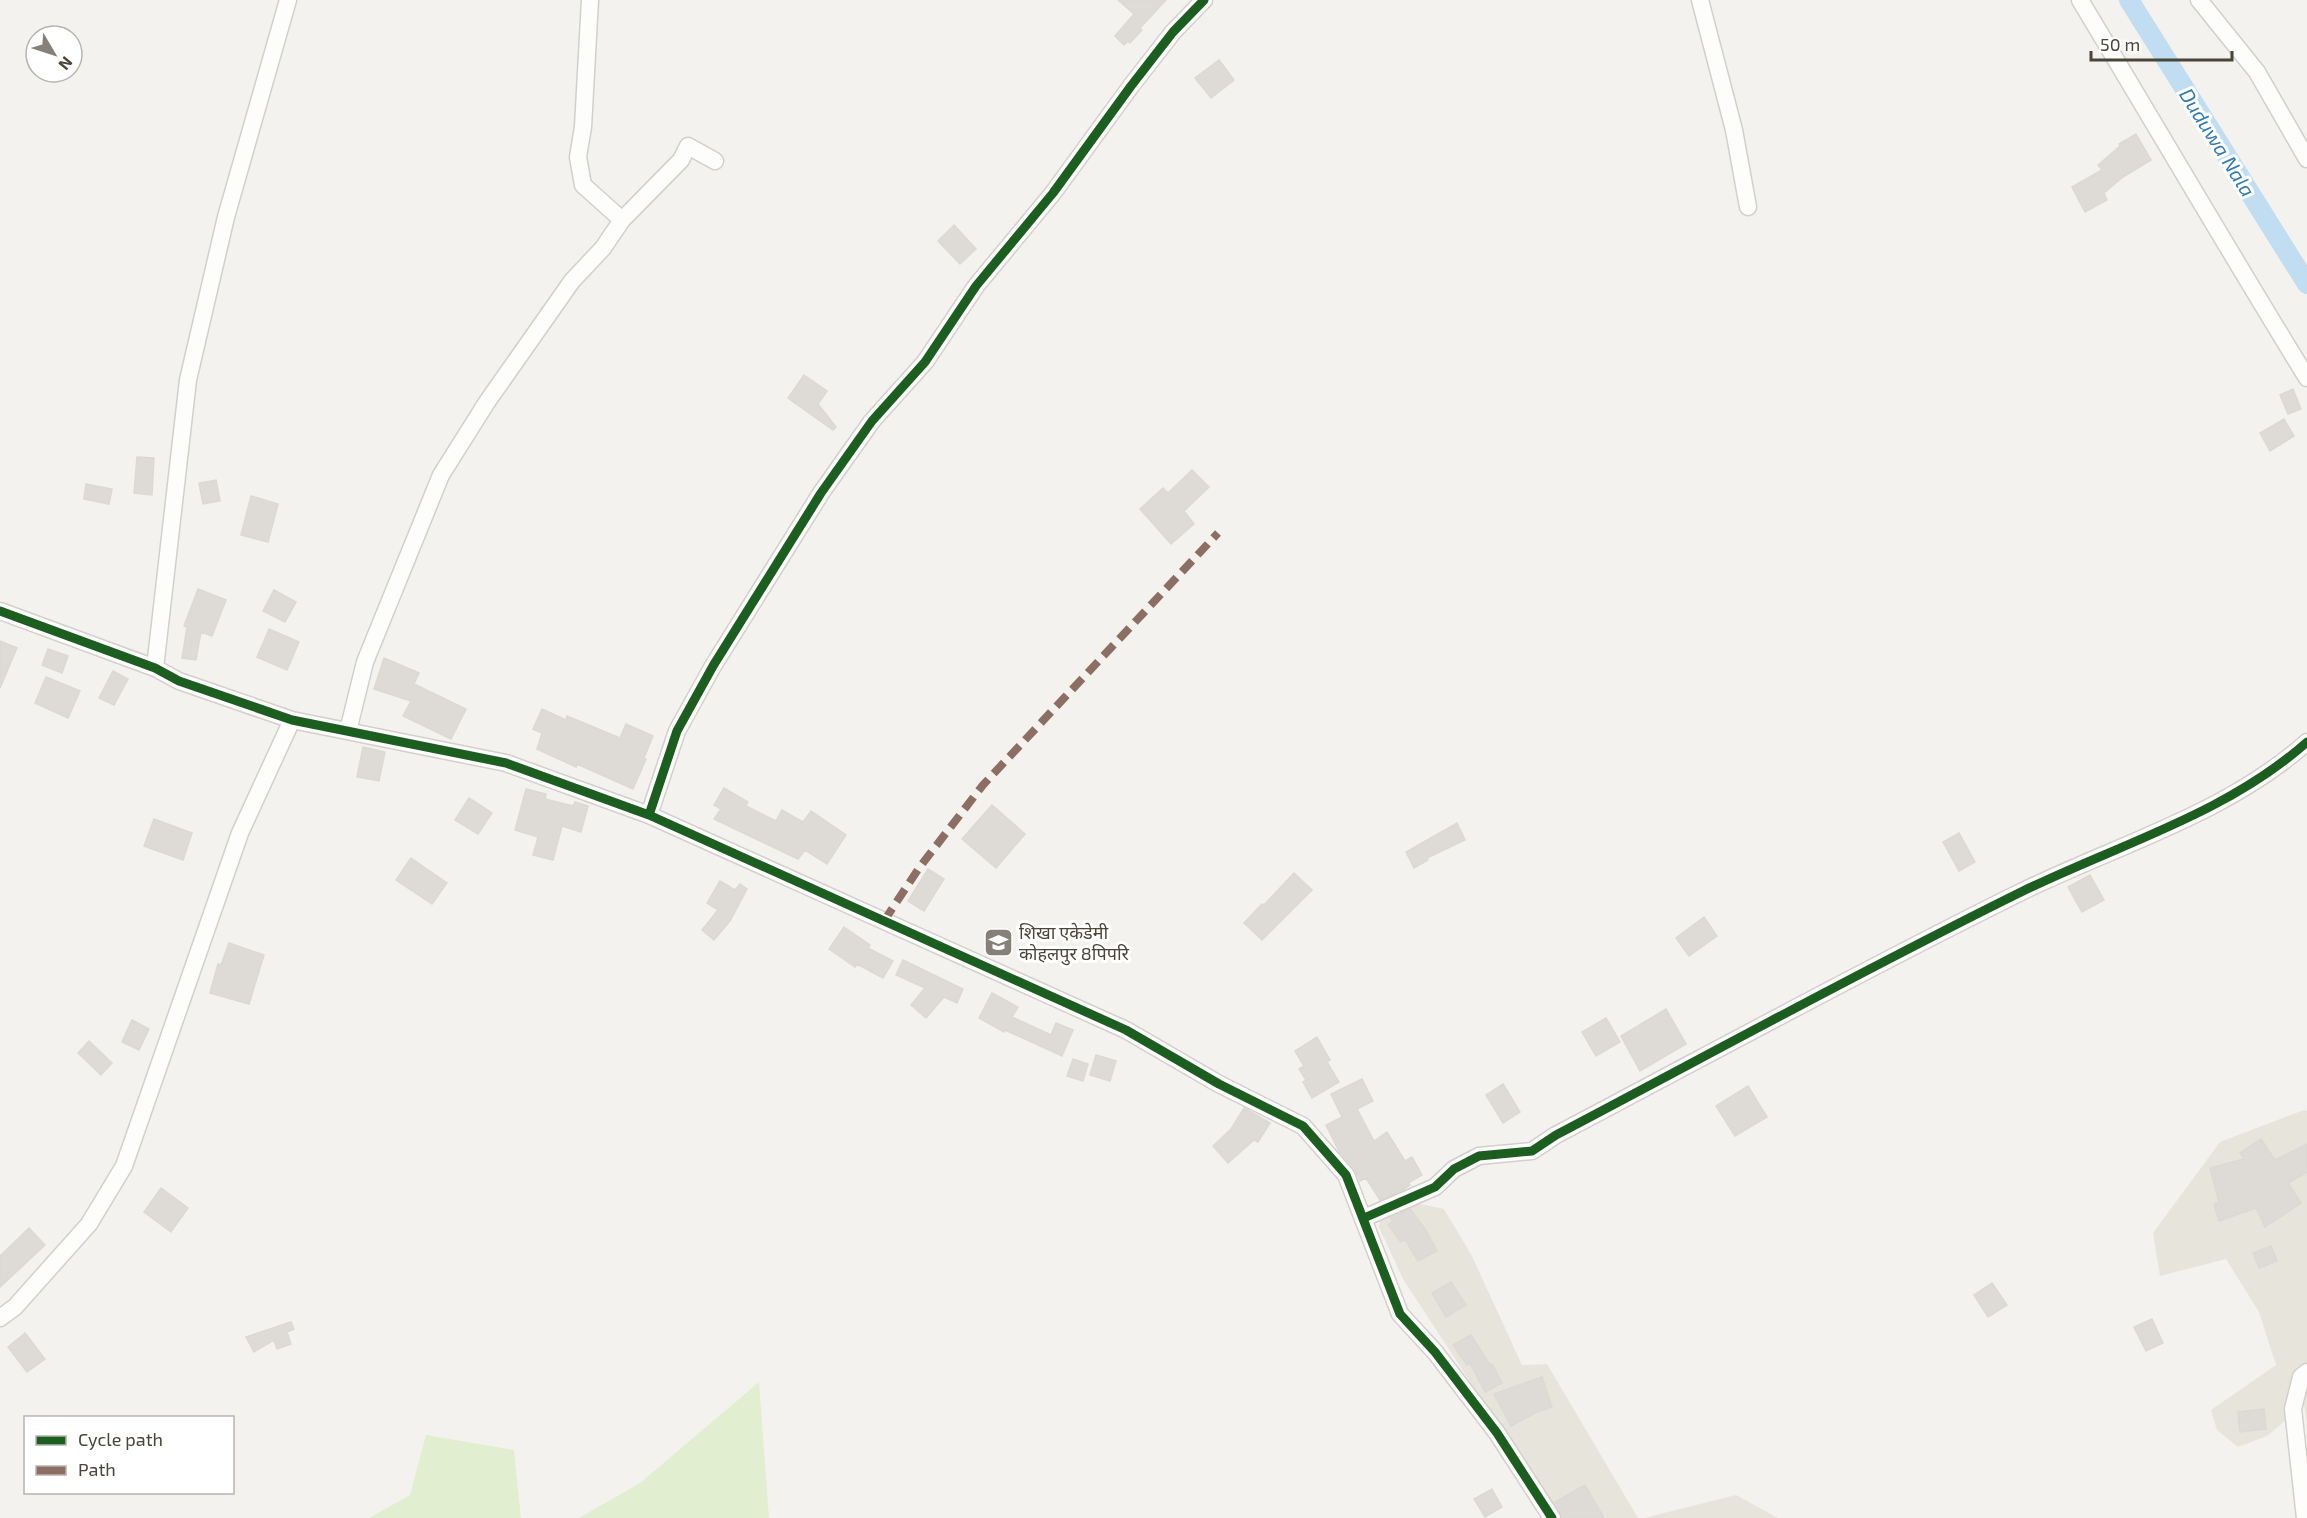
<svg xmlns="http://www.w3.org/2000/svg" width="2307" height="1518" font-family="'Exo 2','Noto Sans Devanagari',sans-serif">
	<rect width="100%" height="100%" fill="#f4f2ee"/>
	<path fill="#e7e4dc" d="M2304,1110L2307,1111V1427L2304,1405L2267,1436L2238,1447L2217,1430L2211,1410L2276,1365L2259,1312L2226,1259L2160,1276L2153,1233L2220,1142Z
		M1415,1203L1444,1209L1471,1254L1522,1365L1547,1364L1638,1518H1559L1403,1279L1379,1227L1380,1220Z
		M1736,1495L1778,1518H1644Z"/>
	<path fill="#e1eecf" d="M759,1382L769,1518H579L640,1483Z
		M426,1435L514,1450L521,1518H369L410,1495Z"/>
	<g fill="none" stroke-linecap="round" stroke-linejoin="round">
		<path stroke="#c0ddf1" stroke-width="20" d="M2129,0L2307,284"/>
	</g>
	<path fill="#dedbd6" stroke="#dcd9d4" stroke-width="1.5" d="M1118,0H1166L1140,28L1142,30L1130,43L1128,41L1124,45L1115,36L1134,14Z
		M1219,60L1234,80L1211,98L1195,78Z
		M2136,134L2151,160L2123,177L2104,193L2107,200L2085,212L2072,187L2102,170L2098,165L2120,146L2119,144Z
		M954,225L976,249L960,264L938,241Z
		M804,375L827,391L818,404L836,427L833,430L788,398Z
		M2293,389L2301,409L2288,414L2280,395Z
		M2284,419L2294,436L2270,451L2260,433Z
		M137,457L154,458L152,495L134,493Z
		M1192,470L1209,487L1184,511L1194,524L1171,544L1140,509L1163,488L1168,493Z
		M216,480L220,501L203,504L199,483Z
		M86,484L112,489L109,504L84,499Z
		M251,496L278,504L268,542L241,535Z
		M198,589L226,600L212,636L201,632L196,660L182,658L187,627L184,626Z
		M274,590L296,602L285,622L263,611Z
		M269,629L299,642L287,670L257,657Z
		M0,641L17,648L0,688Z
		M48,649L68,656L62,673L42,665Z
		M384,658L419,673L414,684L466,709L451,739L403,716L411,701L374,689Z
		M113,671L128,679L114,705L99,698Z
		M46,677L80,691L68,718L35,703Z
		M542,709L566,720L567,716L620,738L626,724L653,736L644,758L646,759L633,789L577,764L576,767L537,749L542,733L533,729Z
		M363,747L385,752L379,781L357,777Z
		M724,788L748,802L746,806L776,821L782,810L803,822L811,811L846,835L827,864L805,850L798,859L714,819L721,809L714,805Z
		M526,789L546,794L545,799L573,806L575,802L588,806L581,832L562,826L553,860L533,855L538,837L515,830Z
		M469,798L492,813L478,834L455,820Z
		M992,805L1025,834L996,868L962,839Z
		M154,819L192,833L183,860L144,846Z
		M1457,823L1465,840L1427,858L1428,860L1414,868L1406,852Z
		M1959,833L1975,862L1959,871L1943,842Z
		M411,858L447,883L432,904L396,880Z
		M928,869L944,879L924,911L908,901Z
		M1294,873L1312,890L1262,940L1244,923L1262,904L1264,905Z
		M2090,875L2104,900L2082,912L2068,887Z
		M720,881L735,890L740,884L747,889L730,921L714,940L702,930L718,910L707,903Z
		M1704,917L1717,936L1689,956L1676,938Z
		M844,927L870,945L868,948L893,961L883,978L857,964L855,967L829,949Z
		M229,943L264,955L249,1004L210,993L218,964L221,965Z
		M903,960L963,989L957,1003L944,997L926,1018L911,1005L925,988L896,975Z
		M992,993L1018,1007L1012,1017L1051,1035L1056,1023L1073,1030L1062,1056L1005,1030L1004,1032L979,1018Z
		M1666,1009L1686,1044L1640,1071L1621,1036Z
		M1606,1018L1620,1042L1596,1056L1582,1032Z
		M132,1020L149,1029L139,1050L122,1042Z
		M1317,1037L1330,1060L1327,1062L1339,1082L1312,1098L1303,1082L1306,1080L1299,1069L1304,1066L1295,1051Z
		M89,1041L112,1063L101,1075L78,1053Z
		M1096,1055L1116,1061L1110,1081L1090,1075Z
		M1073,1059L1088,1064L1083,1081L1067,1076Z
		M1362,1079L1373,1101L1357,1109L1374,1141L1387,1132L1405,1161L1412,1157L1422,1175L1408,1183L1410,1185L1404,1189L1380,1200L1366,1178L1360,1181L1354,1168L1339,1151L1326,1125L1342,1117L1331,1094Z
		M1503,1084L1520,1112L1503,1123L1486,1095Z
		M1748,1086L1767,1117L1735,1136L1716,1106Z
		M1244,1108L1270,1123L1258,1142L1254,1140L1228,1163L1213,1146L1231,1129Z
		M2261,1139L2275,1160L2307,1144V1172L2288,1183L2301,1203L2265,1227L2256,1208L2219,1221L2214,1204L2219,1202L2210,1168L2244,1159L2240,1153Z
		M161,1188L188,1208L171,1232L144,1212Z
		M1410,1209L1425,1229L1437,1251L1418,1261L1405,1239L1401,1242L1388,1225L1393,1221L1391,1218Z
		M29,1228L45,1245L0,1287V1256Z
		M2271,1246L2277,1261L2259,1268L2253,1253Z
		M1451,1282L1466,1305L1446,1317L1432,1293Z
		M1992,1283L2007,1305L1988,1317L1974,1295Z
		M2152,1319L2163,1343L2146,1351L2134,1327Z
		M291,1322L294,1329L287,1332L291,1344L277,1349L274,1340L254,1352L246,1337Z
		M25,1333L45,1359L27,1372L8,1347Z
		M1471,1335L1490,1365L1492,1364L1502,1383L1485,1392L1470,1363L1467,1365L1453,1345Z
		M1542,1377L1552,1407L1537,1412L1511,1426L1494,1394Z
		M2264,1409L2266,1429L2240,1432L2238,1412Z
		M1585,1485L1604,1518H1564L1555,1502Z
		M1492,1489L1502,1507L1485,1517L1474,1499Z"/>
	<g fill="none" stroke-linecap="round" stroke-linejoin="round">
		<defs>
			<path id="street" d="M590,0L583,127L578,157L583,185L622,220
				M1700,0L1734,130L1748,207
				M2080,0C2156,126 2230,253 2307,378
				M2199,0L2257,72L2307,159
				M0,611L155,668L179,681L292,720L506,763L649,815L1126,1030L1219,1084L1303,1126L1346,1175L1400,1314L1435,1352L1497,1433L1552,1518
				M155,668L188,380L226,217L288,0
				M348,731L365,662L441,475L487,402L572,281L603,248L622,220L681,160L688,146L715,161
				M649,815L677,731L713,666L821,493L872,421L925,362L976,286L1053,193L1131,86L1173,32L1204,0
				M1364,1218L1435,1187L1454,1169L1479,1156L1532,1151L1556,1135C1710,1054 1863,970 2019,893C2116,845 2225,815 2307,742
				M0,1318L15,1307L89,1224L124,1166L240,833L292,720
				M2305,1518L2293,1409L2301,1377L2307,1372"/>
		</defs>
		<use href="#street" stroke="#d2d0cb" stroke-width="19"/>
		<use href="#street" stroke="#fdfdfc" stroke-width="16"/>
		<path stroke="#8d6e63" stroke-width="8" stroke-dasharray="15 8" stroke-linecap="butt" d="M884,921L919,868L983,785L1218,533"/>
		<defs>
			<path id="cycleway" d="M0,611L155,668L179,681L292,720L506,763L649,815L1126,1030L1219,1084L1303,1126L1346,1175L1400,1314L1435,1352L1497,1433L1552,1518
				M649,815L677,731L713,666L821,493L872,421L925,362L976,286L1053,193L1131,86L1173,32L1204,0
				M1364,1218L1435,1187L1454,1169L1479,1156L1532,1151L1556,1135C1710,1054 1863,970 2019,893C2116,845 2225,815 2307,742"/>
		</defs>
		<use href="#cycleway" stroke="#fff" stroke-width="13"/>
		<use href="#cycleway" stroke="#1b5e20" stroke-width="9"/>
	</g>
	<defs>
		<symbol id="school-square" viewBox="-11 -11 22 22"><rect x="-9" y="-9" width="18" height="18" rx="4" fill="#868178" stroke="#fff"/><path d="M0-5L7-2L0 1L-7-2ZM-4 1L0 2.5L4 1V4Q0 6-4 4Z" fill="#fff"/></symbol>
	</defs>
	<g fill-rule="evenodd">
		<use href="#school-square" x="982" y="926" width="33" height="33"/>
	</g>
	<g text-anchor="middle" dominant-baseline="central" stroke-width="6" stroke-linejoin="round" paint-order="stroke">
		<g font-size="18" fill="#4b4439" stroke="#fff" text-anchor="start">
			<text x="1019" y="932">शिखा एकेडेमी<tspan x="1019" dy="21">कोहलपुर 8पिपरि</tspan></text>
		</g>
		<g font-size="20" font-style="italic" fill="#2e7ab2" stroke="#fff">
			<text transform="translate(2218 142) rotate(58)">Duduwa Nala</text>
		</g>
	</g>
	<rect x="24" y="1416" width="210" height="78" fill="#ffffff" stroke="#b7b4b0" stroke-width="1.5"/>
	<rect x="36" y="1436" width="30" height="9" fill="#1b5e20" stroke="#b7b4b0" stroke-width="1.5"/>
	<text x="78" y="1446" font-size="18" fill="#4b4439">Cycle path</text>
	<rect x="36" y="1466" width="30" height="9" fill="#8d6e63" stroke="#b7b4b0" stroke-width="1.5"/>
	<text x="78" y="1476" font-size="18" fill="#4b4439">Path</text>
	<g transform="translate(54 54) rotate(129)"><circle r="28" fill="#ffffff" stroke="#b7b4b0" stroke-width="1.5"/>
	<path d="M0-4.5L10 22L0 15L-10 22Z" fill="#868178"/>
	<text y="-9" font-size="16" font-weight="bold" text-anchor="middle" fill="#4b4439">N</text>
	</g>
	<path d="M2091 51v9h141v-9" fill="none" stroke="#4b4439" stroke-width="3"/>
	<text x="2100" y="51" font-size="18" fill="#4b4439" stroke="#ffffff" stroke-width="4.5" paint-order="stroke">50 m</text>
</svg>
